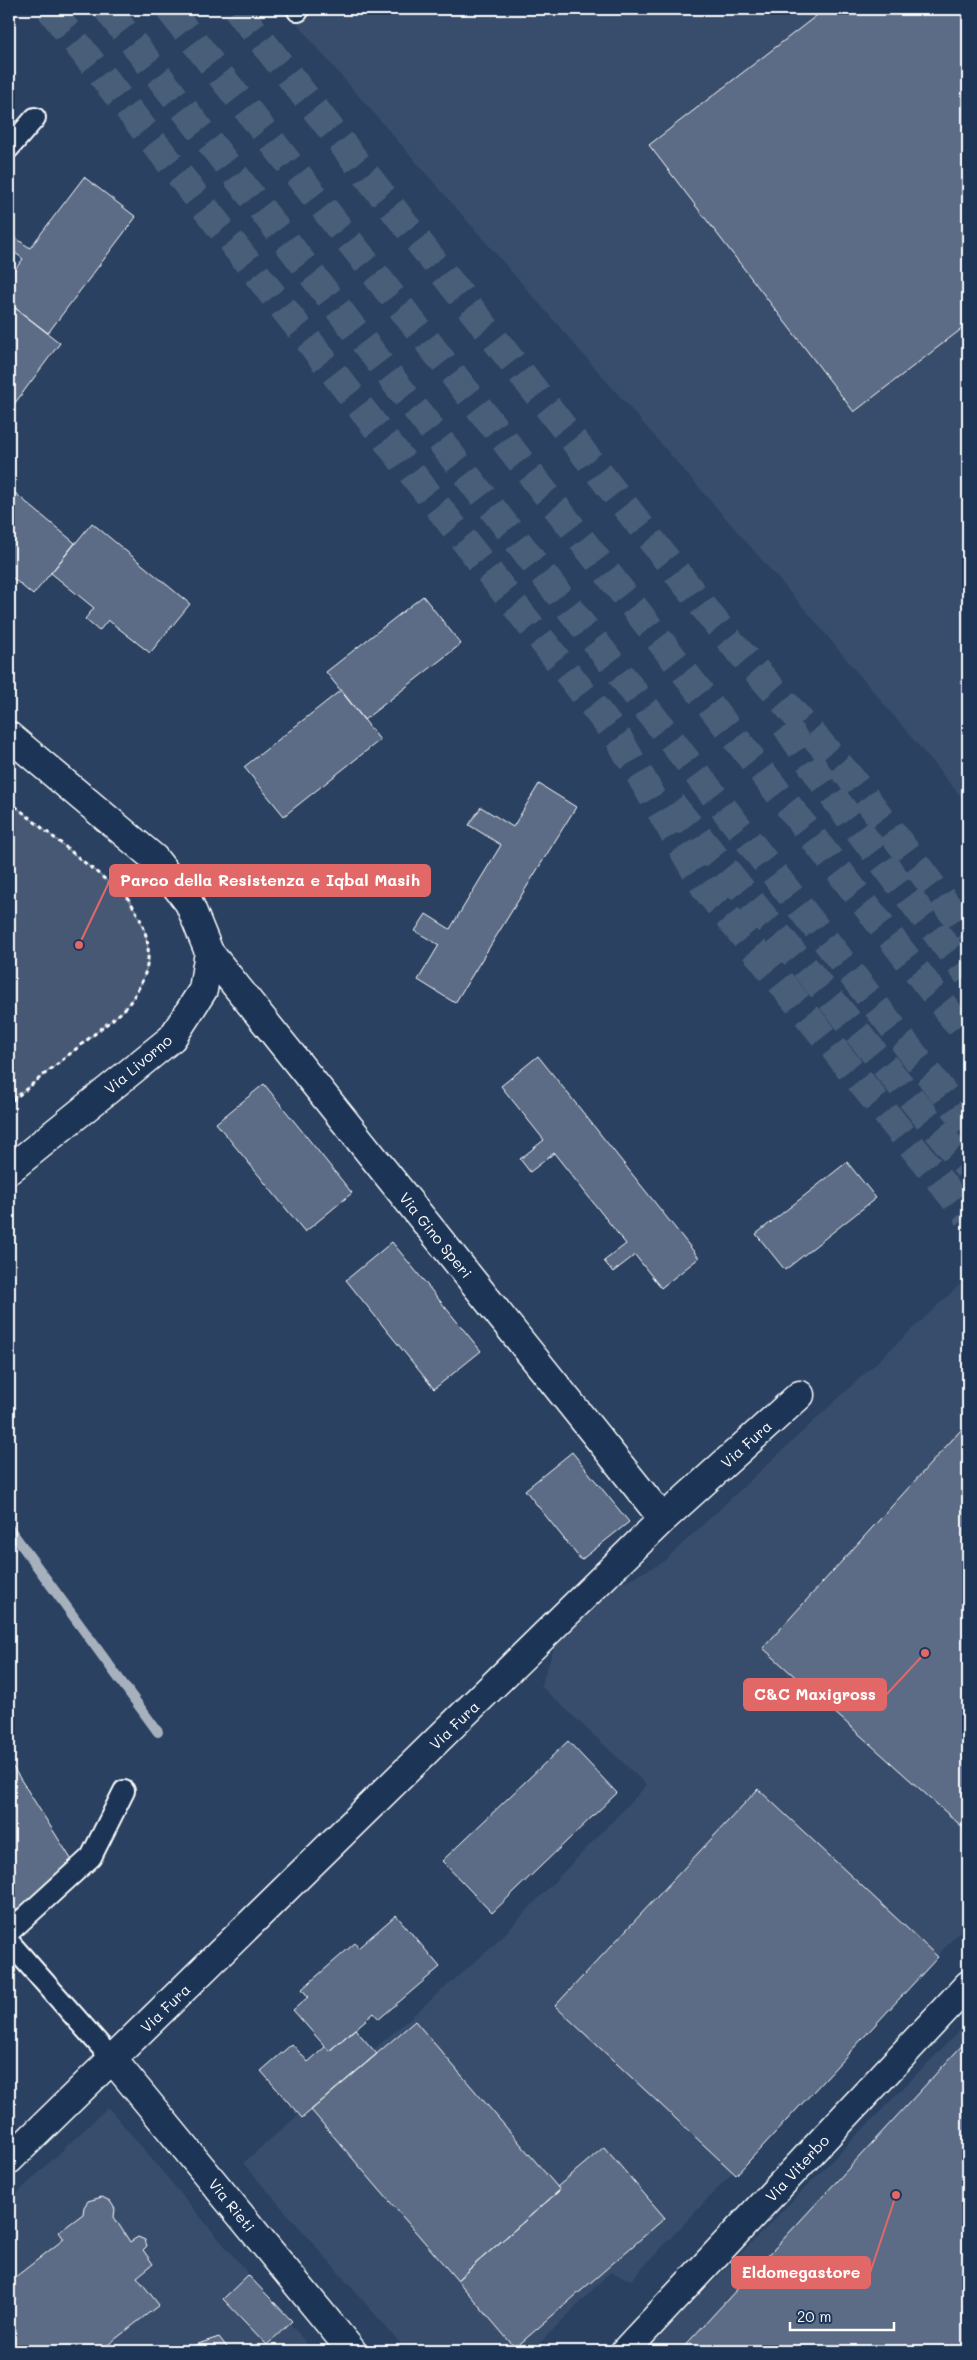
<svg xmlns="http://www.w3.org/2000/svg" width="977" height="2360" font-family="Mali,sans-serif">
	<rect width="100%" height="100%" fill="#2a4161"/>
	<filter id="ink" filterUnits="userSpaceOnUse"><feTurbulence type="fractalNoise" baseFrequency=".02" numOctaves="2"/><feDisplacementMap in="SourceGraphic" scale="10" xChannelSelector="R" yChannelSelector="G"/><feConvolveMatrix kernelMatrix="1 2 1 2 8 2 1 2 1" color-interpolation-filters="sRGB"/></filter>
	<g filter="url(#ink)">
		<path fill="#394e6c" d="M286,9H968V805L808,613L318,49Z
			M968,1277V1923L631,2280L610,2272L532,2351H407L243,2163L493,1946L647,1785L541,1686L556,1642L607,1590L662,1563Z
			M968,2022V2351H645Z
			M108,2107L313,2351H9V2201Z"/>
		<path fill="#465975" stroke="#a2acba" d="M9,801L127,897C156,939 156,971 123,1011L9,1103Z"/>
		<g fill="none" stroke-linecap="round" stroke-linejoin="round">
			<path stroke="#a7b1be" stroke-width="10" d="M9,1528L158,1732"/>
		</g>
		<path fill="#5b6c86" stroke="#fff" d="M825,9H968V324L854,412L649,145Z
			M84,177L136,217L48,333L9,303V277L23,259L9,248V244L14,237L30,248Z
			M10,304L60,343L9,411V306Z
			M9,488L75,543L33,595L9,575Z
			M92,523L190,604L150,653L108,620L99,631L85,619L94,608L51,573Z
			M423,596L461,644L364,720L326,672Z
			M341,690L380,740L284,816L244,767Z
			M539,784L576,807L455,1003L418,980L439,945L415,931L426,914L450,929L501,845L469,825L481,807L513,827Z
			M538,1056L699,1258L661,1288L635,1255L613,1272L604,1261L626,1244L554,1153L530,1172L520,1159L544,1140L501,1086Z
			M264,1084L352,1193L305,1232L216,1123Z
			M847,1162L876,1198L785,1270L756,1234Z
			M392,1242L481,1351L434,1389L346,1280Z
			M961,1430L968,1436V1832L763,1648Z
			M572,1452L629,1522L581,1560L525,1490Z
			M568,1741L617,1793L492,1913L442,1861Z
			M9,1761L73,1862L9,1918Z
			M758,1789L938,1957L736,2175L555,2006Z
			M396,1915L440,1967L379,2019L374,2013L329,2051L293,2010L308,1997L302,1989L355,1943L358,1948Z
			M415,2021L560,2190L457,2280L311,2110Z
			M355,2029L377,2054L302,2118L261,2071L292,2044L308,2062L325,2047L329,2051Z
			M968,2039V2351H680Z
			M604,2147L665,2218L515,2348L457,2280L560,2190L557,2187Z
			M102,2197L110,2201L115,2209L114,2217L130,2242L138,2237L145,2240L147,2246L143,2250L153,2264L137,2277L159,2305L100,2351H9V2282L64,2239L59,2232L83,2214L84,2207L88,2201Z
			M248,2275L292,2321L267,2345L223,2299Z
			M219,2337L230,2351H185L192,2346Z"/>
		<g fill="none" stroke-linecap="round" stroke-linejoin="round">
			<path stroke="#4a5e79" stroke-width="28" stroke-dasharray="28 14" stroke-linecap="butt" d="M50,9L619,739L705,888L968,1216
				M107,9L968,1125
				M169,9L968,1037
				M237,9L731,642L850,777L968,933
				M786,726L829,791L968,975
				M672,804L968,1168"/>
			<defs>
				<path id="service" d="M297,9L298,11
					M9,148L35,118
					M9,1932L91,1857L124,1791
					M9,1942L113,2060"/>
				<path id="minor" d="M9,736L154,858L189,903L209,952L203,990L172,1038L9,1170
					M209,952L663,1519
					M113,2060L352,2351
					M9,2160L663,1519L800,1395
					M625,2351L968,1985"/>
			</defs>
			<use href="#service" stroke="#fff" stroke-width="24"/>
			<use href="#minor" stroke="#fff" stroke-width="31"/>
			<path stroke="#fff" stroke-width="3" stroke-dasharray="4 4" stroke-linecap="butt" d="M9,801L127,897C156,939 156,971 123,1011L9,1103"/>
			<use href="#service" stroke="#1d3557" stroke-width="20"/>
			<use href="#minor" stroke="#1d3557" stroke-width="28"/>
		</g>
	</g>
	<g text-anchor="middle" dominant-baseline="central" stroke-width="4" stroke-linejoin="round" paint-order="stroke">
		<g font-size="15" fill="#fff" stroke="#1d3557">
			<text transform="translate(138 1064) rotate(-40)">Via Livorno</text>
			<text transform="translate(436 1235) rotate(51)">Via Gino Speri</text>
			<text transform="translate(746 1444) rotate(-42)">Via Fura</text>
			<text transform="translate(454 1725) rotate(-44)">Via Fura</text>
			<text transform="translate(165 2008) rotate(-44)">Via Fura</text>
			<text transform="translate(797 2168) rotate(-47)">Via Viterbo</text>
			<text transform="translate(232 2205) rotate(51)">Via Rieti</text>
		</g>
	</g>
	<path fill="none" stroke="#e26868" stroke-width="2" d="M79 945L110 880M925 1653L886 1695M896 2195L870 2273"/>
	<g fill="#e26868" stroke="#1d3557" stroke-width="2">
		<circle cx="79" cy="945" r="5"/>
		<circle cx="925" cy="1653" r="5"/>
		<circle cx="896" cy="2195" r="5"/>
	</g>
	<g fill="#e26868" stroke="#e26868" stroke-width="2">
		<rect x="110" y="865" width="320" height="31" rx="5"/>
		<rect x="744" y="1679" width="142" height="31" rx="5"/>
		<rect x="732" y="2257" width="138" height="31" rx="5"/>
	</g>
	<g font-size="16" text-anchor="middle" font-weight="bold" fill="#fff">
		<text x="270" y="886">Parco della Resistenza e Iqbal Masih</text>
		<text x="815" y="1700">C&amp;C Maxigross</text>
		<text x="801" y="2278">Eldomegastore</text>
	</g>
	<rect width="977" height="2360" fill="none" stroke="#1d3557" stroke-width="30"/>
	<rect x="15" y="15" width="947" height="2330" fill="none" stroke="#fff" stroke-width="2" filter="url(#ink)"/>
	<path d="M790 2322v8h104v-8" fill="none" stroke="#ffffff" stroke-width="2.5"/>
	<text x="797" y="2322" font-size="15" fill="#ffffff" stroke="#1d3557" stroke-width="4" paint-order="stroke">20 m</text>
</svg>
